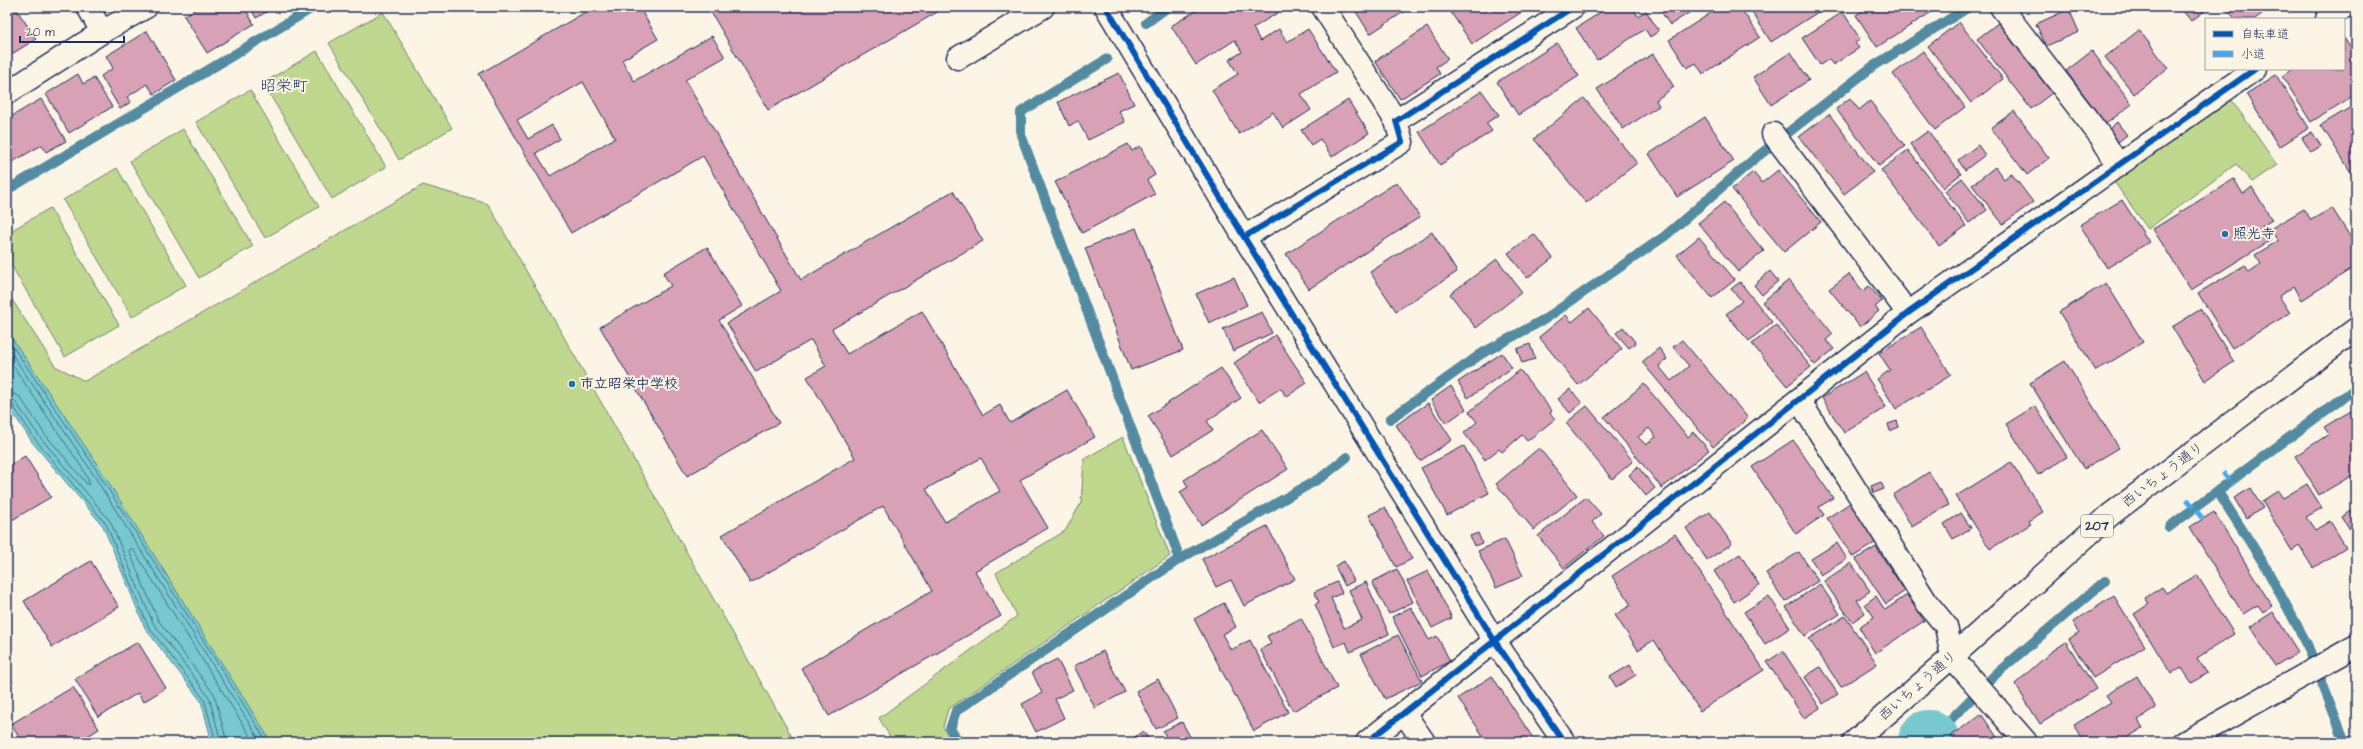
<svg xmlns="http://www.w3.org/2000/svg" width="2363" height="749" font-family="'Architects Daughter','Klee One',sans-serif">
	<rect width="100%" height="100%" fill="#fcf5e5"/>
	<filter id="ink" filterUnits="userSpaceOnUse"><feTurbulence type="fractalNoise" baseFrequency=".025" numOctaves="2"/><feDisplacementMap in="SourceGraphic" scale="8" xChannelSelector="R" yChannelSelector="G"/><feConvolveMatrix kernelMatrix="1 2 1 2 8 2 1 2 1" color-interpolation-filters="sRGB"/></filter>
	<g filter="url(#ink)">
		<path fill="#c0d78e" stroke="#6e8376" d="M383,12L452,128L399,160L329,43Z
			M317,51L386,167L332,199L263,83Z
			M250,90L319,207L265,238L196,122Z
			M2231,99L2277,165L2252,182L2236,164L2148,229L2112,179Z
			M183,129L253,246L199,278L130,161Z
			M117,168L186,285L132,317L63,200Z
			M423,185L488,204L795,742H271L95,461L7,331V292L55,366L85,381Z
			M50,208L119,325L65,357L7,258V233Z
			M1123,437L1170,556L948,709L943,727L953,742H893L879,718L1017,616L996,573L1065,531L1081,503L1084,459Z"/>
		<path fill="#78c9cf" stroke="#538ba2" d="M7,331L95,461L271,742H212L201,701L145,628L103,526L32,442L7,404Z"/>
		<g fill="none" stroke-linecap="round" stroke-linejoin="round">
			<path stroke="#406d8b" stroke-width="1" d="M7,338L92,463L267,742
				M7,347L88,466L261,742
				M7,357L83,469L90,484H87L44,433L20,397L7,391
				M7,397L15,401L39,436L110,521L153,623L209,697L221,742
				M7,402L12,404L35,439L106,524L148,626L204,699L216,742
				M227,742L214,694L158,620L129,551L130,549H133L254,742"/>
			<path stroke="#538ba2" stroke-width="10" d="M1146,23L1168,7
				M7,190L314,7
				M1390,419L1481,354L1545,319L1665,236L1753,160L1872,67L1969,7
				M2218,492L2264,564L2307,644L2345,742
				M2169,527L2356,388
				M1178,560L1322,477L1347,457
				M959,742L950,729L956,711L1178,560L1177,551L1021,135V112L1107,59
				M1928,742L1997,673L2105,581"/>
			<path stroke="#78c9cf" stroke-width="62" d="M1929,741V742"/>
		</g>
		<path fill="#d8a1b5" stroke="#1b2f5e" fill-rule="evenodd" d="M15,7L36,39L7,57V12Z
			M199,7H244L254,24L207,53L184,16Z
			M250,7H275L256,18Z
			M594,7H639L658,39L622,60L634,81L712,36L725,57L685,80L801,280L953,191L983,241L832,329L847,354L922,311L983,415L1000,405L1010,423L1067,390L1095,437L1020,480L1048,528L975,571L1001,616L829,716L801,668L932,591L883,506L750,583L722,535L855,458L807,377L826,366L811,340L756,372L727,323L781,291L703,156L571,233L479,74ZM583,82L615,138L550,176L536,153L560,139L552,125L528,139L517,120ZM981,458L1000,491L945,522L926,489Z
			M708,7H946L768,110Z
			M1202,7H1287L1253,28L1260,41L1279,29L1287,42L1308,29L1336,72L1301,94L1311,110L1283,128L1273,112L1239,134L1212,90L1238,74L1229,60L1242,52L1235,40L1196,65L1171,26Z
			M1353,7H1411L1370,34Z
			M1457,7H1527L1528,8L1472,44L1450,11Z
			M1609,7H1632L1638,16L1646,11L1659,31L1650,37L1645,29L1597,60L1576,28Z
			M1658,7H1698L1670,25Z
			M1720,7H1740L1760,37L1703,74L1696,63L1687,68L1669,40Z
			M1749,7H1826L1771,42Z
			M1869,7H1931L1933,11L1877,47L1856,15Z
			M2180,7H2210L2191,21Z
			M2226,7H2265L2267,10L2255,19H2235Z
			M2069,9L2079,32L2046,46L2036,24Z
			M1843,12L1860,39L1855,43L1859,48L1833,65L1829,59L1820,65L1802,38Z
			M1959,22L2003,79L1971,103L1928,46Z
			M1998,23L2052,93L2031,109L1977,39Z
			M1427,27L1448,59L1436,67L1440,74L1400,99L1375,61Z
			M2139,30L2168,68L2134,94L2105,57Z
			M147,31L176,80L154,94L147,84L127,97L131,102L120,109L101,76L113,68L106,56Z
			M2344,38L2356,56V94L2311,122L2282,76L2293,69H2344Z
			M1557,43L1579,76L1518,115L1497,82Z
			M1923,51L1965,107L1935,130L1893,74Z
			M2092,51L2132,104L2106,124L2066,71Z
			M1791,52L1809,80L1771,105L1753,77Z
			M1653,54L1674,87L1656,100L1659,106L1623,129L1597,89Z
			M1119,73L1134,104L1119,111L1125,122L1088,140L1078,121L1069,126L1058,102Z
			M78,74L83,84L94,78L112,107L69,133L46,94Z
			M2276,75L2309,128L2279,147L2246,94Z
			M1482,91L1499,115L1486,123L1492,131L1440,165L1419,132Z
			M1584,98L1637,163L1586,203L1534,139Z
			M1850,98L1859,110L1870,101L1905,146L1879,166L1836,109Z
			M41,99L66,141L46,152L42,145L7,165V119Z
			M1348,100L1369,133L1332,157L1320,139L1311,145L1301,130Z
			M2356,104V172L2352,174L2321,125Z
			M2014,111L2049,158L2027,175L1991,128Z
			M1829,114L1873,172L1844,194L1799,137Z
			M1705,117L1734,161L1677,197L1649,154Z
			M2117,122L2127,135L2118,142L2109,129Z
			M1928,131L1961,174L1943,188L1910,144Z
			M2312,132L2321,146L2311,152L2302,138Z
			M1128,144L1132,151L1140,146L1155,175L1147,180L1155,194L1082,233L1055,182Z
			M1978,145L1985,155L1965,170L1958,160Z
			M1908,150L1966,226L1939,246L1881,170Z
			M1995,167L2004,179L2011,173L2033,202L2003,224L1972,185Z
			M1778,170L1821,222L1784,252L1732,189L1753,172L1762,183Z
			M1962,178L1987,210L1969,223L1945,191Z
			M2234,179L2243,194L2252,187L2272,220L2262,226L2271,240L2191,290L2153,229Z
			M1397,182L1420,217L1309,289L1286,254Z
			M2122,200L2149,242L2107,268L2080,225Z
			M1724,202L1764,251L1738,272L1698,223Z
			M2332,208L2356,246V266L2302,300L2294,286L2279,296L2290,313L2232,348L2198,293L2245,265L2249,272L2261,264L2255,255L2278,241L2270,229L2304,209L2311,220Z
			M1136,228L1183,350L1131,370L1085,248Z
			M1432,232L1457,272L1396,311L1370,272Z
			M1534,234L1553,258L1527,278L1508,253Z
			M1699,237L1735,280L1712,298L1677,255Z
			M707,247L742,306L719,320L779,423L687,476L600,327L671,286L663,273Z
			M1497,259L1522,292L1476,328L1450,294Z
			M1770,271L1778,281L1762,295L1754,285Z
			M1849,274L1863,291L1869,286L1882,301L1875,307L1879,311L1860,327L1829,289Z
			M1234,277L1247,305L1209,323L1196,294Z
			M1789,280L1833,334L1826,340L1834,349L1815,365L1762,302Z
			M1740,282L1772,322L1749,341L1726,314L1742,301L1731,289Z
			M2106,283L2143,342L2096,371L2059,312Z
			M1589,308L1622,349L1578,385L1539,337L1566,315L1572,322Z
			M2201,309L2234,362L2205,381L2172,327Z
			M1262,312L1272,333L1233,351L1223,329Z
			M1776,325L1811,367L1787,386L1752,344Z
			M1623,327L1636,343L1629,348L1616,333Z
			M1921,327L1951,375L1896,409L1877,379L1890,370L1879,353Z
			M1275,335L1307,383L1286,397L1281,388L1259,402L1234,363Z
			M1682,340L1748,418L1713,447L1642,362L1659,348L1667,359L1659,366L1671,381L1689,366L1673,347Z
			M1530,344L1535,359L1522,363L1517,349Z
			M1502,353L1512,368L1468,398L1458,382Z
			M2065,361L2119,448L2084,469L2030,383Z
			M1221,368L1241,398L1207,421L1213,430L1173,455L1148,416Z
			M1520,370L1552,411L1550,413L1555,419L1527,441L1522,435L1502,452L1499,449L1485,460L1464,433L1477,422L1469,412Z
			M1864,372L1886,407L1844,433L1822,398Z
			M1644,384L1688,437L1693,432L1709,450L1662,488L1604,417ZM1649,428L1656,437L1646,445L1638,437Z
			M1451,386L1466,409L1446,423L1431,400Z
			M1570,389L1582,403L1570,413L1558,399Z
			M1428,403L1452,440L1420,461L1396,425Z
			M1587,406L1633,461L1612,479L1566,423Z
			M2035,406L2067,457L2038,475L2006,424Z
			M2356,408V473L2319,495L2295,456L2329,434L2324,427Z
			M1897,421L1899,427L1890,431L1888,424Z
			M1262,430L1288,469L1201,525L1180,492L1188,487L1184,480Z
			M1793,440L1833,498L1819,507L1824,515L1796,534L1752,467Z
			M1464,446L1489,493L1447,515L1421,468Z
			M1539,448L1577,495L1534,530L1496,484Z
			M25,456L51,497L7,523V467Z
			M2011,462L2043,512L2028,521L2031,524L1990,549L1956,496Z
			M1638,467L1655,488L1646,496L1629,475Z
			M1929,472L1949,505L1912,527L1893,495Z
			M1881,482L1884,489L1874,493L1871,486Z
			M2307,484L2322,508L2306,517L2315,530L2330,521L2346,547L2313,568L2299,546L2292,551L2262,501L2278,491L2283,498Z
			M2251,488L2263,508L2246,518L2234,498Z
			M1586,497L1601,514L1592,522L1604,536L1564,568L1538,536Z
			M1850,503L1876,542L1853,557L1827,518Z
			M1385,507L1412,559L1396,567L1369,515Z
			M2356,508V539L2342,517Z
			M1710,512L1732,544L1707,560L1686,528Z
			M2214,512L2272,606L2263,612L2258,605L2243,614L2190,527Z
			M1961,513L1971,528L1953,539L1944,524Z
			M1267,526L1295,579L1244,606L1231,580L1216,587L1202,559Z
			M1478,533L1482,543L1474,546L1470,536Z
			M1675,534L1764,670L1700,711L1654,640L1638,650L1615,615L1631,605L1612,576Z
			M1505,539L1523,576L1496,588L1478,551Z
			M1837,543L1847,559L1821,575L1811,559Z
			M1876,547L1905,591L1886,604L1856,559Z
			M1799,552L1818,581L1785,602L1766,573Z
			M1740,554L1759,585L1734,602L1714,571Z
			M91,561L119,607L52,647L24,601Z
			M1344,561L1354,581L1345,586L1335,566Z
			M1851,563L1870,591L1857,600L1865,613L1852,622L1824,581Z
			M1397,569L1413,602L1389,614L1372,582Z
			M1428,571L1452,618L1432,628L1407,581Z
			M2197,575L2234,634L2197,658L2207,673L2192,683L2181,667L2171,674L2134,614L2149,604L2145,598L2162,587L2166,593Z
			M1337,582L1342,593L1331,598L1344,628L1362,620L1349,590L1366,582L1389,634L1350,652L1346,642L1334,647L1315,604L1319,602L1314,592Z
			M1820,584L1840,614L1805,636L1786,607Z
			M1907,595L1924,621L1875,653L1859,627L1874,617L1865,604L1876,596L1885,610Z
			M1769,596L1790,628L1765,644L1744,612Z
			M2114,596L2145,646L2093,678L2069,639L2079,632L2073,622Z
			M1224,603L1236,627L1222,634L1231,650L1250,640L1288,712L1254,731L1194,619Z
			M1411,607L1429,640L1437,636L1450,661L1422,676L1392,617Z
			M2273,612L2298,652L2275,666L2250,627Z
			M1845,616L1877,664L1841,687L1809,639Z
			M1301,618L1337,688L1293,711L1260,649L1271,644L1267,636Z
			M1398,635L1422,681L1385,699L1361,654Z
			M138,642L166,688L143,702L138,693L98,717L75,679Z
			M2066,642L2096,689L2040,724L2015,684L2051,652Z
			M1103,651L1125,692L1095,708L1074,666Z
			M1783,651L1820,708L1804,718L1767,662Z
			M1057,659L1073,690L1055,699L1064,718L1036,732L1022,704L1042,693L1032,672Z
			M1630,665L1636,675L1616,687L1610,677Z
			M1820,667L1838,694L1823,704L1805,677Z
			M7,672L13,682L7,686Z
			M1492,676L1533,738L1526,742H1487L1458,698Z
			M2137,676L2156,708L2138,720L2143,728L2120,742H2084L2074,725L2111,702L2106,695Z
			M1158,679L1178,718L1156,729L1136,691Z
			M73,687L99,729L78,742H22L11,724Z
			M1981,714L1999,740L1996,742H1956L1951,736Z
			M1182,722L1193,742H1169L1163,731Z
			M1143,731L1151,742H1128Z"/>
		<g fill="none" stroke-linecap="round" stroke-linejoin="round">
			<defs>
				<path id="minor" d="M88,7L102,32
					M1106,7L1244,237L1494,640L1564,742
					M1323,7L1396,121
					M2001,7L2101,137L2118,165
					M2327,19L2344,7
					M958,58L1043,7
					M7,93L102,32L146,7
					M1773,134L1908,313
					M1244,237L1402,142L1396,121L1573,7
					M1799,400L1927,603L1946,626L1952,657L2026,742
					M1404,713L1424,742
					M1367,742L1908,313L2255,69
					M2185,742L2356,646"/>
				<path id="highway" d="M1854,742L1952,657L2110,515L2356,329"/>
			</defs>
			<use href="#minor" stroke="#1b2f5e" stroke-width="25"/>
			<use href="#highway" stroke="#1b2f5e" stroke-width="25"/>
			<use href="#minor" stroke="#fcf5e5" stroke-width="22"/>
			<use href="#highway" stroke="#fcf5e5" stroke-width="22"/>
			<path stroke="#3fa9f5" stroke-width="5" stroke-dasharray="10 5" stroke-linecap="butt" d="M2223,472L2234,485
				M2187,499L2202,518"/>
			<defs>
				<path id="cycleway" d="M1106,7L1244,237L1494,640L1564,742
					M1244,237L1402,142L1396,121L1573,7
					M1367,742L1908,313L2255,69"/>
			</defs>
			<use href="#cycleway" stroke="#fcf5e5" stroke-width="8"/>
			<use href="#cycleway" stroke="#0057b8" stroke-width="6"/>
		</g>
	</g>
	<g fill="#1f6fb2" stroke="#fcf5e5" stroke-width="1.5">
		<circle cx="2225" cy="234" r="4"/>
		<circle cx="572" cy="384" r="4"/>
	</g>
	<g text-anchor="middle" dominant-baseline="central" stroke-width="4" stroke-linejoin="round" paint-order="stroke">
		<rect fill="#fcf5e5" stroke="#5e6a86" stroke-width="1" x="2081" y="515" width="32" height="22" rx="3"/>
		<g font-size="13" font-weight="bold" fill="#1b2f5e">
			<text x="2097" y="526">207</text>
		</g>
		<g font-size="14" font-weight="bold" fill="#1b2f5e" stroke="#fcf5e5" text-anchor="start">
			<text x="2233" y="234">照光寺</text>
			<text x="580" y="384">市立昭栄中学校</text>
		</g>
		<g font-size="14" fill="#1b2f5e" stroke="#fcf5e5">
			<text transform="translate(2163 475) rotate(-37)">西いちょう通り</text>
			<text transform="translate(1918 686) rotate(-41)">西いちょう通り</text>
		</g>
		<g font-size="16" fill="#1b2f5e" stroke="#fcf5e5">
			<text x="284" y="86">昭栄町</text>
		</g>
	</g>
	<rect width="2363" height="749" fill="none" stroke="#fcf5e5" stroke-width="24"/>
	<rect x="12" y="12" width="2339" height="725" fill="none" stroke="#1b2f5e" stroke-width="1.5" filter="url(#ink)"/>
	<rect x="2205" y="18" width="140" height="52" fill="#fcf5e5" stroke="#a2a6af"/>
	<rect x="2213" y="31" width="20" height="6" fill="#0057b8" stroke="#a2a6af"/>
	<text x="2241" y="38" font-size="12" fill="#1b2f5e">自転車道</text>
	<rect x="2213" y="51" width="20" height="6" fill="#3fa9f5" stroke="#a2a6af"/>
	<text x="2241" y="58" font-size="12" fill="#1b2f5e">小道</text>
	<path d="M20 36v6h104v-6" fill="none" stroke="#1b2f5e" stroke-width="2"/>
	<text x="26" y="36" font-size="12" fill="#1b2f5e" stroke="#fcf5e5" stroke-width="3" paint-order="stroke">20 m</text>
</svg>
